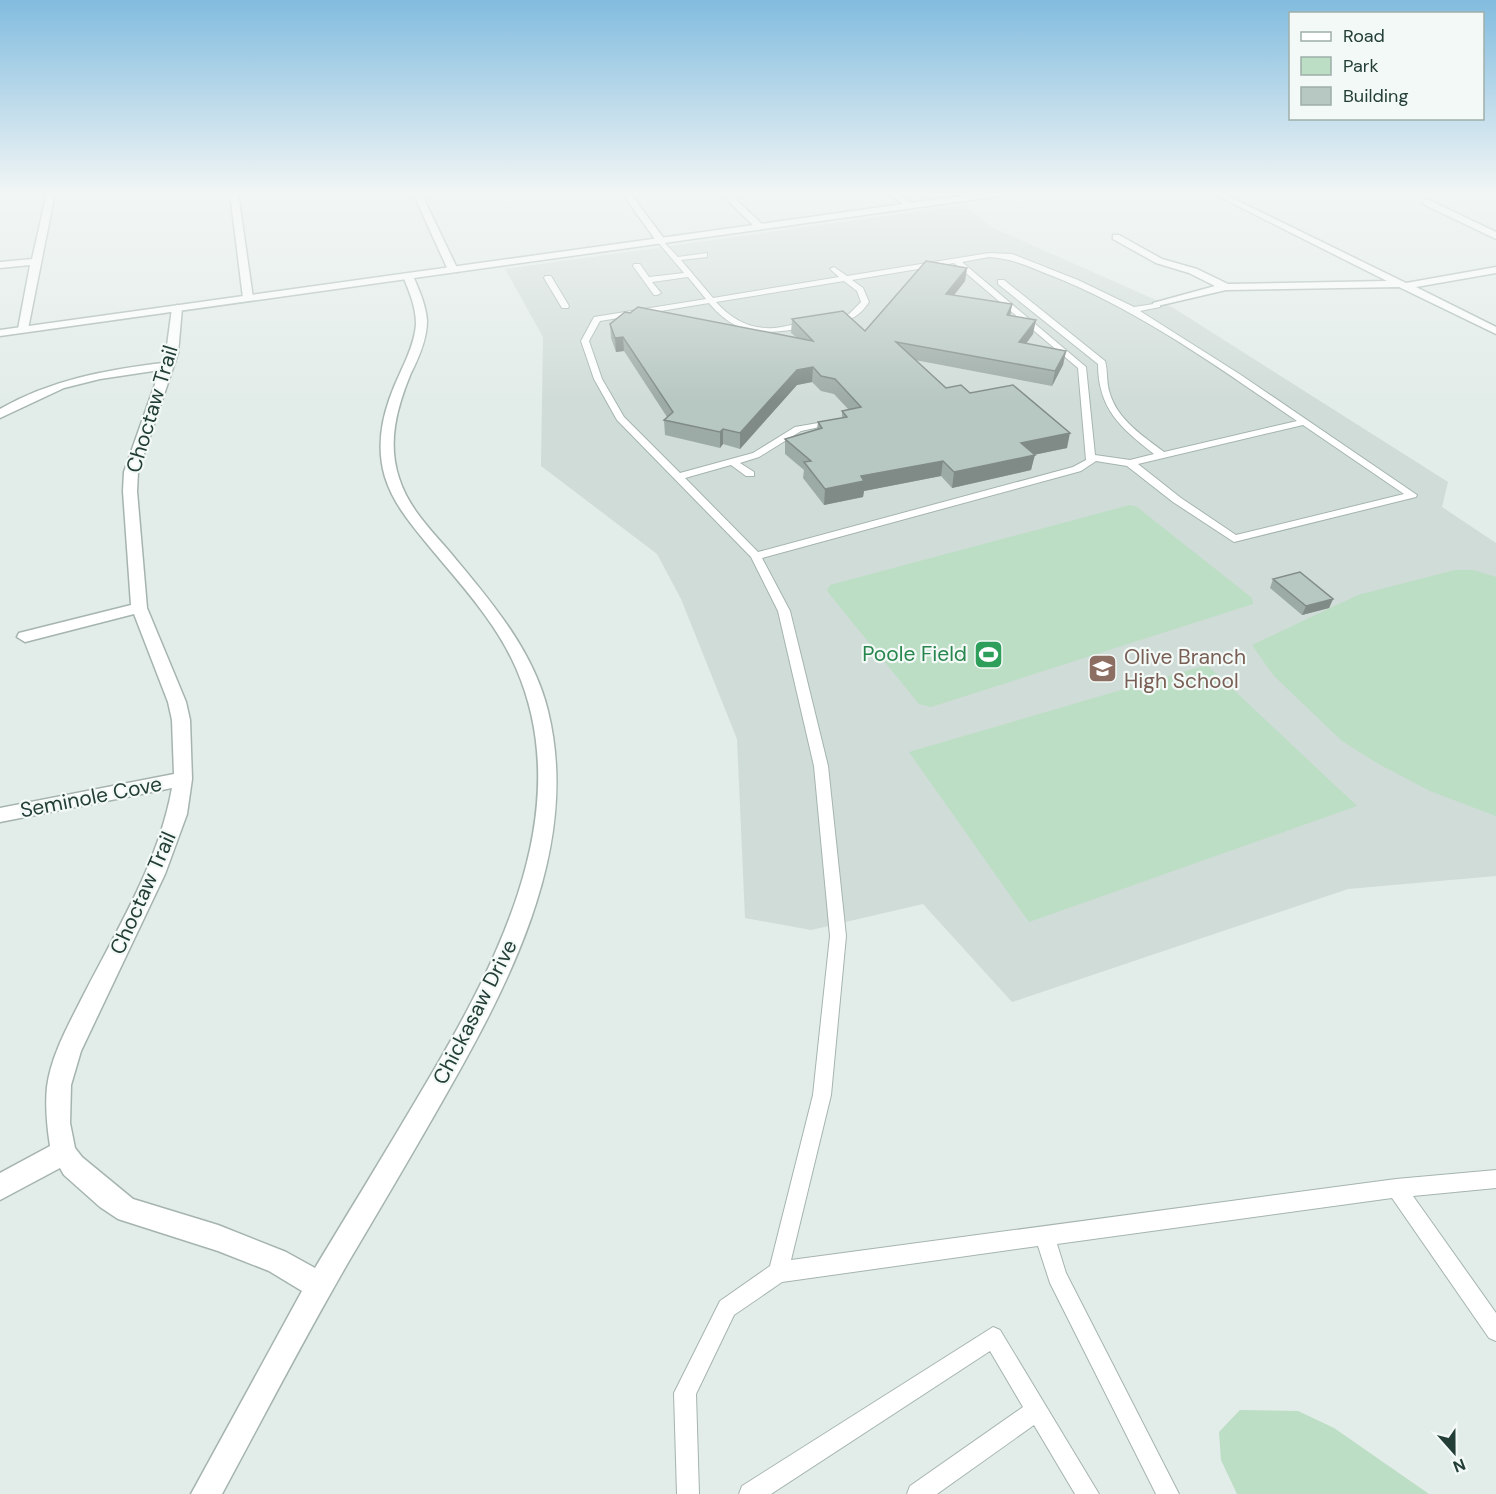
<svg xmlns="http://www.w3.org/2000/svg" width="1496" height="1494" font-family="'DM Sans',sans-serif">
	<rect width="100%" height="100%" fill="#e2ece8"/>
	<path fill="#d0dcd7" d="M965,205L991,227L1172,307L1448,482L1442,507L1496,543V876L1348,889L1012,1002L923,904L811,930L745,918L737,739L681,599L657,554L541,466L543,337L505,269Z"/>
	<path fill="#bbdec4" d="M1130,505L1137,507L1252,598L1253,604L931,707L919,704L827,591L830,585Z
		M1455,570H1473L1496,577V816L1430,791L1377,763L1342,741L1274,676L1252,645L1358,595Z
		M1207,665L1357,806L1029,922L909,752Z
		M1240,1410L1298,1411L1334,1428L1429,1494H1237L1221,1460L1219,1432Z"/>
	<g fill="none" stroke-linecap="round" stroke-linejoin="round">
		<defs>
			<path id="service" d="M660,238L678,257L707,253V257L681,260L713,298L839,277L830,269L834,267L847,276L989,253L1012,254L1078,280L1134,307L1160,303V307L1140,311L1241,375L1417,495L1416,497L1234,542L1173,502L1127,466L1096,461L1081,471L762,558L790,611L828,766L846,936L831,1095L791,1260L1396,1179L1496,1170V1188L1413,1196L1496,1313V1341L1489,1338L1392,1198L1057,1244L1066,1273L1179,1494H1156L1050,1283L1038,1246L782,1282L734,1315L696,1394L699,1494H677L674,1393L720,1301L770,1266L813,1095L830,936L814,766L778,611L751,557L617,420L594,379L581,341L594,317L706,299L688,277L652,282L661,293L657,295H654L633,266L634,264H640L649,277L684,273L656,240ZM989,257C1011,258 1029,267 1050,275C1139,310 1218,367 1297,421L1164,452C1143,436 1118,420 1110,394C1106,383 1108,371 1105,361L1004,280H998V284L1098,364C1098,409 1121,428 1154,454L1130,460L1095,455L1086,367L962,262ZM954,263L1078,368L1086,460L1073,467L758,552L685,478L731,465L746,476H754V472L740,463L759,457L801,431L824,426V422L795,427L753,453L680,473L624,417L602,379L589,341L600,321L709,303C739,339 767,334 809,327L813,325L812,323C800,322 787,327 774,328C751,330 731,319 716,302L844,281L857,291L861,302L849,314L830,321L834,323C850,321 860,316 869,302L863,288L852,280ZM1303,425L1404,494L1236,535L1181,498L1138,464Z
				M545,276H551L569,306L568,308H562L544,278Z
				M993,1327L1000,1330L1099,1494H1075L1034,1425L937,1494H907L910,1486L1023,1407L990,1351L771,1494H739L742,1486Z"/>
			<path id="minor" d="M47,193H55L28,329L23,332L18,329L30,265L0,268V262L32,259Z
				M230,193H238L253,298L248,301L243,298Z
				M413,193H421L458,270L457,272L448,270Z
				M622,193H630L665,240L663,242H657Z
				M720,193H729L763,225V229H757Z
				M888,193H897L914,205L907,207Z
				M1212,193H1222L1406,283L1496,267V273L1416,287L1496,327V334L1399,287L1226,290L1153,307V303L1215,286L1189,273L1156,263L1113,239V235H1119L1162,259L1197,269L1228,284L1387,281Z
				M1423,200H1429L1496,232V239L1423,204Z
				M404,274L413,276C419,290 426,305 427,321C427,339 419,357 411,373C397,407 387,442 399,478C408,507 430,529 449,551C489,599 533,649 548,711C583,853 503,995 435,1114C407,1163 378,1212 349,1261C305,1337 264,1416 222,1494H191L302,1291L269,1271L218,1251L118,1219L100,1207L64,1175L60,1168L0,1200V1173L50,1146C47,1126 45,1107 47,1087C51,1055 70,1022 84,994C118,928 159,861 172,788L0,822V808L174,774L172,720L168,702L134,614L25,642L17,637L19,633L131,605L123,491L124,472L160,370L100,379L64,388L0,418V409C51,380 105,370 163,363L166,353L172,308L177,305L182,308L178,353L138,472L137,491L147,608L186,702L190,720L192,779L187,814L165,874L81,1051L71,1085L70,1123L75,1148L82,1157L133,1199L218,1225L286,1252L315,1268C348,1213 382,1158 415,1102C490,976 581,817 516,668C497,624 463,587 433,551C415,529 394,506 385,477C374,440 385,405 401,371C408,356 415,340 416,324C416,307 409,291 403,276Z"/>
			<path id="tertiary" d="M982,193H1003L999,196L0,336V330Z"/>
		</defs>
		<use href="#service" stroke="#a5b4af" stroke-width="2"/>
		<use href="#minor" stroke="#a5b4af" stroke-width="3"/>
		<use href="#tertiary" stroke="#a5b4af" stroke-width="3"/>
		<use href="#service" fill="#fff" fill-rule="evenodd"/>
		<use href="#minor" fill="#fff" fill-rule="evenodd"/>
		<use href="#tertiary" fill="#fff" fill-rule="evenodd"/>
	</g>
	<path fill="#9daba6" d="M967,268L965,281L954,295L1012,304L1010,315L1033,334L1026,344L1066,351L1063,365L1052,386L915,360L946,388L970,393L1067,448L1034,455L1031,470L952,488L941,476L864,491L863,497L824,505L803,478L804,470L785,454V439L817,429L818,422L842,418V411L849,410L834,394L821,391L812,382L797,385L740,449L723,444L720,448L665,435L664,420L667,417L624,351L616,352L611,338L610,324L796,337L791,333L792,319L865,331Z
		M1273,579L1333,599L1329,608L1302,615L1270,588Z"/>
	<path fill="#808b87" d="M967,268L965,281L944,308L946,294Z
		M1012,304L1010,317L1007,315Z
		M1036,320L1033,334L1016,357L1019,342Z
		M623,337L624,351L616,352L615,338Z
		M1066,351L1063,365L1052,386L1055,371Z
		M813,367L812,382L797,385L740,449V433L797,370Z
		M723,429V444L720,448V432Z
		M1070,433L1067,448L1018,458L1021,443Z
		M1035,455L1031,470L952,488L954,472Z
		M943,461L941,476L864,491L863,497L824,505L825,489L861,476Z
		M1333,599L1329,608L1302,615L1306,606Z"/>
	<path fill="#b7c7c1" stroke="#808b87" stroke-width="1.5" d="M926,261L967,268L946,294L1012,304L1007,315L1036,320L1019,342L1066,351L1055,371L896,342L946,388L961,385L970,393L1013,385L1070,433L1021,443L1035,455L954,472L943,461L861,476L864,481L825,489L804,462L811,461L785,439L822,428L818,422L847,417L842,411L861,407L835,379L821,376L813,367L797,370L740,433L723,429L720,432L664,420L673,412L623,337L615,338L610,324L625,312L630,313L638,307L813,341L792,319L843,311L865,331Z
		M1300,572L1333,599L1306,606L1273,579Z"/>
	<linearGradient id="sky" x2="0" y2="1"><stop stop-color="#82bcdf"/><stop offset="0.48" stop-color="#f2f6f5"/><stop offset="1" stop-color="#f2f6f5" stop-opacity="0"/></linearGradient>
	<rect width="1496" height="402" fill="url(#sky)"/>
	<defs>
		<symbol id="stadium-square" viewBox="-11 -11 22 22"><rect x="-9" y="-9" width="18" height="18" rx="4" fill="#2e9e5b" stroke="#f3f9f6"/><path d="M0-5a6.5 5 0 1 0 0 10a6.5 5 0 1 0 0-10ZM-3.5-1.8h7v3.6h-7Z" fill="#fff"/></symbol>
		<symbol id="school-square" viewBox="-11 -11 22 22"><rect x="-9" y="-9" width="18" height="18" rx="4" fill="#8d6e63" stroke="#f3f9f6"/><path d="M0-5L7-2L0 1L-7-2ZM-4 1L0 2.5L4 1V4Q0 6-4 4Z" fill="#fff"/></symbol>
	</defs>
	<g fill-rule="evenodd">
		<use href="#stadium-square" x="972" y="638" width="33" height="33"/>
		<use href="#school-square" x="1086" y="652" width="33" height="33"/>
	</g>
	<g text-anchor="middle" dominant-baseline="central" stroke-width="4.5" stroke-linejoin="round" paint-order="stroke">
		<g font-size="21" fill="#223e36" stroke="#f3f9f6">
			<text transform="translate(152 409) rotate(-73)">Choctaw Trail</text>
			<text transform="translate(91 797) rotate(-11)">Seminole Cove</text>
			<text transform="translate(143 893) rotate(-66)">Choctaw Trail</text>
			<text transform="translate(475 1012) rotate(-63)">Chickasaw Drive</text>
		</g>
		<g font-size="21" fill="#27864d" stroke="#f3f9f6" text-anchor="end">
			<text x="967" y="654">Poole Field</text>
		</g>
		<g font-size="21" fill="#785e54" stroke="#f3f9f6" text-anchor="start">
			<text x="1124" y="657">Olive Branch<tspan x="1124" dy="24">High School</tspan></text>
		</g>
	</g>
	<rect x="1289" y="12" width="195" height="108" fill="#f3f9f6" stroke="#9faea9" stroke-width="1.5"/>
	<rect x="1301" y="32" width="30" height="9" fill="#ffffff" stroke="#9faea9" stroke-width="1.5"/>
	<text x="1343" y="42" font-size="18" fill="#223e36">Road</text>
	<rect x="1301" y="57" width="30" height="18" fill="#bbdec4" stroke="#9faea9" stroke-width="1.5"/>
	<text x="1343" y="72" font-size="18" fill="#223e36">Park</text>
	<rect x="1301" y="87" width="30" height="18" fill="#b7c7c1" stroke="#9faea9" stroke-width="1.5"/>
	<text x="1343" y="102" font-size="18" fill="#223e36">Building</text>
	<g transform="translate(1454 1452) rotate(159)" stroke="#f3f9f6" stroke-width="4.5" paint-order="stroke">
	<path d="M0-4.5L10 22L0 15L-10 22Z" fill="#223e36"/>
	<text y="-9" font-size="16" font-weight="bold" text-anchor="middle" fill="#223e36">N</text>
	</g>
</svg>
